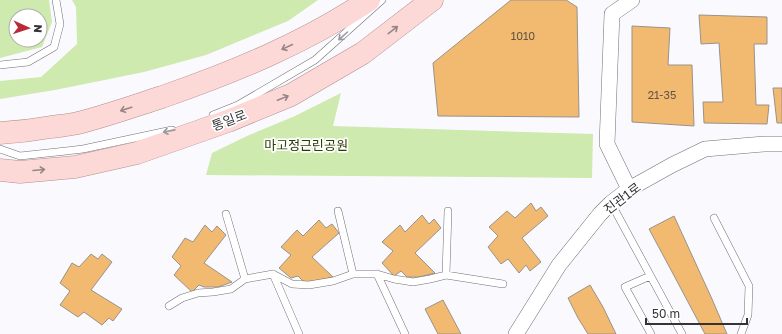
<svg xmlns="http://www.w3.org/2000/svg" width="782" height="334" font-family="'Golos Text','Noto Sans KR',sans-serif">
	<rect width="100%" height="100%" fill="#fafafe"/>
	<path fill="#ceeaae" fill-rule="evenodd" d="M0,0H49L52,22L42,47L0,58ZM16,16H40V40H16Z
		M72,0H318L288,21L206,55L144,72L55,90L0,99V81L41,77L77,44L76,7Z
		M341,93L333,126L593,134L592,178L206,175L212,153L247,136L295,116Z"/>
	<path fill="#f1ba70" stroke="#99928b" d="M511,0H566L577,7L579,117L438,116L433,63Z
		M699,15L767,17V44H754L756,105H769L767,124L704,123L703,102H723L719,43L701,44Z
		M632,26L670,28L668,65H692L694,126L632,122Z
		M773,88H782V123H777Z
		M531,203L536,211L541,207L548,216L522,238L541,262L530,271L526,265L519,273L508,259L501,264L488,247L498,236L489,227L507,211L515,218Z
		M422,215L429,224L434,219L441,228L415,253L435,273L419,277H407L401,271L394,276L382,263L393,251L382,242L400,225L405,232Z
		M674,216L712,299L727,334H705L671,270L649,229Z
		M319,220L326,228L332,224L339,233L312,257L333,277L317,281L304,282L298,276L291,278L279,268L291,255L281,247L297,230L303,236Z
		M205,225L212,232L217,226L226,235L204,263L232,282L218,287H204L199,285L192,292L174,275L181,266L172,257L185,238L193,242Z
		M91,254L98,259L102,254L112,262L91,290L122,309L113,321L109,318L102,325L84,312L78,317L60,305L70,291L60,283L72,263L79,267Z
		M590,285L603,307L616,334H588L578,318L568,298Z
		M443,300L461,334H438L425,309Z"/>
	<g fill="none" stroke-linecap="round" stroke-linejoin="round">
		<defs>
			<path id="lane" d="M0,65L28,62L54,47L60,24L56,0
				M213,115L238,105L315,60L382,0
				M0,149L20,156L66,151L83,149L172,130
				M611,203L682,334
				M338,211L353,274
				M226,214L245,279
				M714,218L749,286L748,315L741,334
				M273,274L299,334
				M377,274L405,334
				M446,275L448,211
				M650,276L625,287L651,334
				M169,306L182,298L198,293L213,292L231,289L245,279L273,274L292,284L309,285L333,281L353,274H377L394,279L413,282L430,279L446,275L503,284"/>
			<path id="street" d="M629,189L607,144L612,14L632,0
				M516,334L559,265L600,214L611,203L629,189L672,165L705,149L764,144H782"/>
			<path id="primary" d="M0,133C17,132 34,130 51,127C60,126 69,125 78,123C106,116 134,106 162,97C234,72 305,43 369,0
				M0,170L20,172L75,167L137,153L228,121L291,95L363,53L432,0"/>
		</defs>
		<use href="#lane" stroke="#6f6f78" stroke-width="8"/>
		<use href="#street" stroke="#6f6f78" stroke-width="16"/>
		<use href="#primary" stroke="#b58e8d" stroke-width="23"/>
		<use href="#lane" stroke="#fff" stroke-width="7"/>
		<use href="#street" stroke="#fff" stroke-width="15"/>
		<use href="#primary" stroke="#fcd8d6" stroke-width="22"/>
	</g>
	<defs><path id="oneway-shaft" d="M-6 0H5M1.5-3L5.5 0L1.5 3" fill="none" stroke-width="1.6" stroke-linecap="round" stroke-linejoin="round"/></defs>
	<g stroke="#988687">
		<use href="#oneway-shaft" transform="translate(393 30) rotate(-38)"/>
		<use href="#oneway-shaft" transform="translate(287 47) rotate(155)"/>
		<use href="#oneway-shaft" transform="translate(283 98) rotate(-22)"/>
		<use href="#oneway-shaft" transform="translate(126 109) rotate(162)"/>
		<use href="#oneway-shaft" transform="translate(39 170) rotate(-5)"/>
	</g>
	<g stroke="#9a9a9c">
		<use href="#oneway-shaft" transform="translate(343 36) rotate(138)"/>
		<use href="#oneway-shaft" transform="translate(169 131) rotate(169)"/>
	</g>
	<g text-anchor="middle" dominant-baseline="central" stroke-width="3.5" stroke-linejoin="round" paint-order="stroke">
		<g font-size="11" fill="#635646">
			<text x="523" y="35">1010</text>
			<text x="662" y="94">21-35</text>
		</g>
		<g font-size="13" fill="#343438" stroke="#fff">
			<text transform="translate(229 120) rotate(-21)">통일로</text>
			<text transform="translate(622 198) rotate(-37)">진관1로</text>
		</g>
		<g font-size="13" fill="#283d02" stroke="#fff">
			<text x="306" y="145">마고정근린공원</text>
		</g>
	</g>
	<g transform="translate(28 28) rotate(93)"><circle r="19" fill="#ffffff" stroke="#aeaeaf"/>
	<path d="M0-3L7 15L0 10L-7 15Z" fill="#ba293a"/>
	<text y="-6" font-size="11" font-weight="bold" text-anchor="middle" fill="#343438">N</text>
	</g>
	<path d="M646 318v6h101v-6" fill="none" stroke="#343438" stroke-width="2"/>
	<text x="652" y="318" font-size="12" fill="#343438" stroke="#ffffff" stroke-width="3" paint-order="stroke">50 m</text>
</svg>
